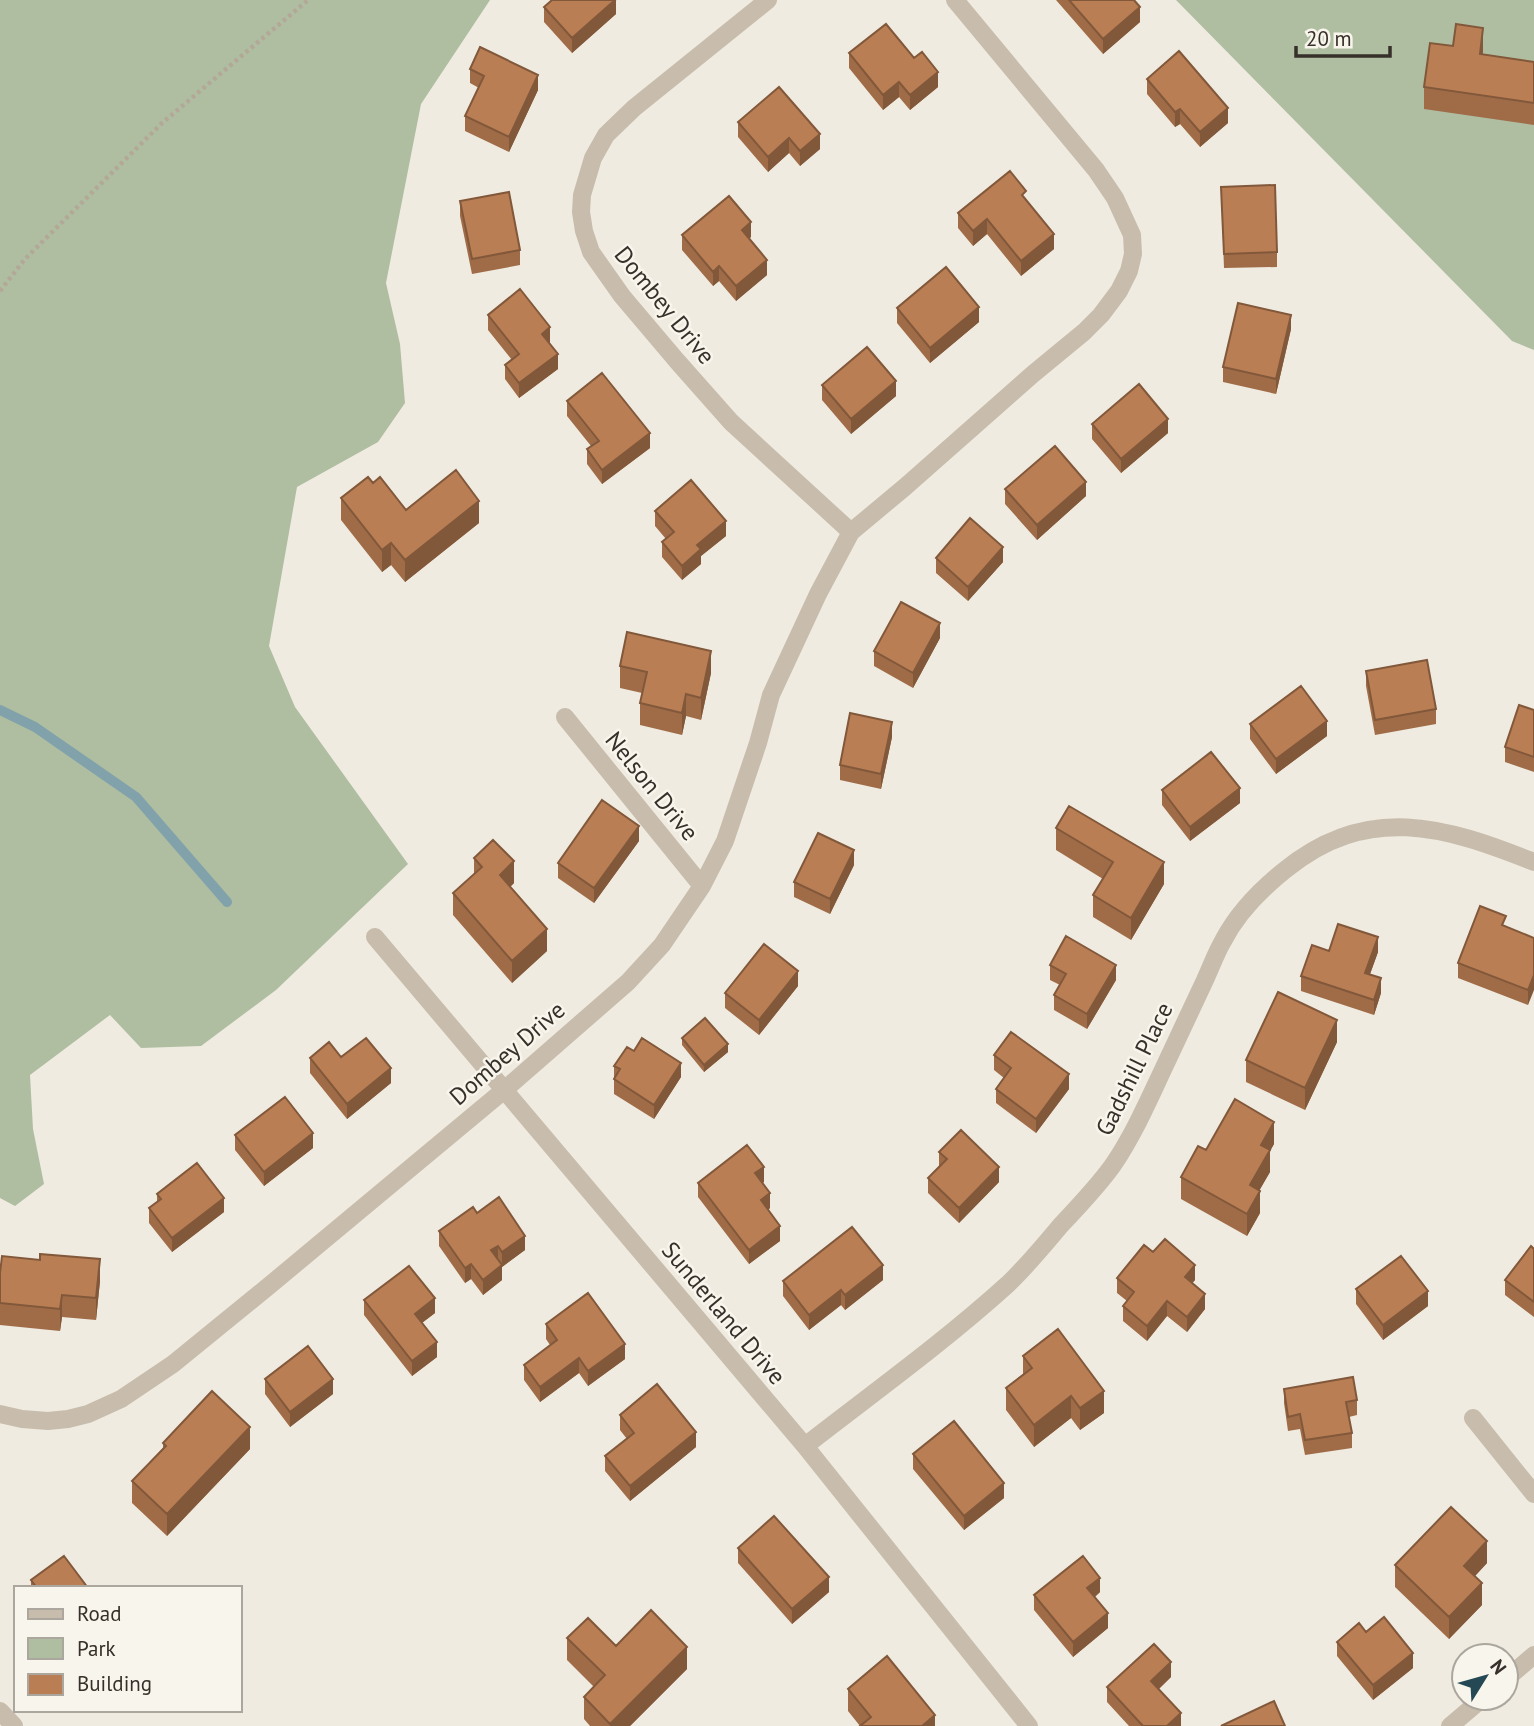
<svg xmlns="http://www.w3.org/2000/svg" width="1534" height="1726" font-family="'PT Sans',sans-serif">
	<rect width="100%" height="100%" fill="#f0ebe0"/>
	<path fill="#afbea1" d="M0,0H490L421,104L386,283L400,344L405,403L378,442L297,487L269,646L295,707L408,864L276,990L201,1046L141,1048L110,1015L30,1075L33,1129L44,1184L15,1206L0,1198Z
		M1176,0H1534V350L1512,341Z"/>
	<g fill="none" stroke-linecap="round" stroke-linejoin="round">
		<path stroke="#81a2ab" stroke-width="10" d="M0,710L35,727L136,797L227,902"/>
		<path stroke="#b3a897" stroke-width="4.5" stroke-dasharray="3.5 3.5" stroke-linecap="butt" d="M0,291L25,259L162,123L308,0"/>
		<path stroke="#c8bdac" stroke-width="18" d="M768,0L634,108L606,135L593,158L582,195L581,212L584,231L591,252L622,296L677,361L731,422L851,532
			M565,717L702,886
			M375,937L805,1446L1029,1726
			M0,1414L22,1419L48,1421L68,1419L88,1414L121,1399L173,1364L270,1285L503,1091L628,982L662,945L702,886L725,841L758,743L771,695L818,594L851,532L905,487L1033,374L1084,332L1101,315L1119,291L1129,271L1133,254L1132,235L1115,198L1096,170L955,0
			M1473,1418L1534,1494
			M805,1446C873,1393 944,1342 1008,1284C1027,1266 1044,1245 1061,1225C1079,1206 1098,1186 1113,1165C1132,1137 1146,1106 1160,1076C1175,1044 1190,1012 1205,980C1211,967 1216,953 1223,941C1238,912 1260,890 1285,870C1367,803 1444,826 1534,862
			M1506,1679L1534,1655
			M0,1711L14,1726
			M1450,1726L1483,1698"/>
	</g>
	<path fill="#a06c48" d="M616,0V14L572,53L544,22V7Z
		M1056,0H1134L1140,22L1103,54Z
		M1453,46L1483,50V54L1534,62V125L1424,109V87Z
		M849,53L914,58L938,87L910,110L899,97L883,110L849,68Z
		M470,69L538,90L509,152L465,131V116L479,88L470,83Z
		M1147,79L1228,123L1200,147L1180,124L1175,127L1147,94Z
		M779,87L820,149L800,166L789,153L768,172L738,137V122Z
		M1221,187L1277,252V267L1224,268Z
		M1026,200L1054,249L1021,276L987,234L973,246L958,228V213Z
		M460,201L520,250V265L472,274L460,216Z
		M682,235L751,237L749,238L767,275L736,301L719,281L713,286L682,250Z
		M897,308L979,322L930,363L897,323Z
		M488,315L550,342L549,343L558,369L519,398L505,379V365L512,360L488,330Z
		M1291,329L1276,394L1223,382V367Z
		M822,385L896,396L851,434L822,400Z
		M567,401L650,448L602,484L587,464V449L591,446L567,416Z
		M1092,424L1168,433L1121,473L1092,439Z
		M373,483L406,510L479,523L405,582L391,565L382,572L341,520V498Z
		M1005,489L1086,496L1037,540L1005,504Z
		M655,511L726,536L701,556V564L682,580L662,557V542L666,539L655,526Z
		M936,558L1003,562L968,601L936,573Z
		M940,638L913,688L874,666V651Z
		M620,666L711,673L701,720L686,716L682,735L640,725V703L642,693L620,688Z
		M1366,671L1436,709V724L1375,735L1366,686Z
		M1534,710V772L1505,762V747Z
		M1250,724L1327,736L1276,774L1250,739Z
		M892,737L881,789L840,780V765Z
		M1162,790L1240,803L1190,841L1162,805Z
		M1056,828L1164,884L1131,940L1093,917V895L1103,879L1056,850Z
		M639,841L594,903L558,878V863Z
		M474,858L514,883L510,887L547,951L512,983L453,915V893L474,875Z
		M854,865L830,914L794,897V882Z
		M1506,927L1534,938L1528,1005L1458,978V963Z
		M1329,951L1378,952L1370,974L1381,993L1374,1015L1301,991V976Z
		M1050,965L1116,980L1087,1029L1054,1010V995L1060,985L1050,980Z
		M798,986L759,1035L725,1008V993Z
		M682,1038L728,1052L704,1072L682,1045Z
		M1337,1042L1305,1110L1246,1082V1060Z
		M994,1055L1069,1089L1036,1133L996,1103V1089L1004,1078L994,1070Z
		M341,1057L391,1083L347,1119L310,1073V1058Z
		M614,1066L681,1077L654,1119L614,1094Z
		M235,1135L313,1148L264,1186L235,1150Z
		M1274,1144L1270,1151V1172L1259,1190L1260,1213L1247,1236L1181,1199V1177L1206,1150Z
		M939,1152L999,1182L959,1223L928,1193V1178L939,1166Z
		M764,1182L762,1183L770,1208L768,1210L780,1241L749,1264L698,1197V1183Z
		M157,1194L224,1212L172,1252L149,1223V1208L157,1202Z
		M477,1213L525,1250L502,1267V1280L483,1295L471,1279L465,1283L439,1246V1231Z
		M1534,1249V1317L1505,1295V1280Z
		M1153,1252L1195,1280L1192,1283L1205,1309L1187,1332L1167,1316L1147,1341L1123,1321V1306L1127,1301L1117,1293V1278Z
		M0,1273L100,1281L96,1320L62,1317L60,1331L0,1325Z
		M883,1280L845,1310L841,1305L809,1330L783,1296V1281Z
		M1356,1289L1428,1306L1383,1340L1356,1304Z
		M364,1300L435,1313L422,1323L437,1357L412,1376L364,1315Z
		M546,1324L625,1359L588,1386L579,1373L540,1402L524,1380V1365L550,1345L546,1339Z
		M1023,1356L1104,1413L1080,1430L1071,1418L1034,1447L1006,1410V1388L1023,1374Z
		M265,1379L333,1394L290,1427L265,1394Z
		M1284,1389L1357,1400V1415L1349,1417L1352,1433V1448L1305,1455L1300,1429L1288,1431L1284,1403Z
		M620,1415L696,1447L630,1501L605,1471V1456L627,1439L620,1430Z
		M163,1443L250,1449L167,1536L132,1503V1481L163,1448Z
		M913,1454L1004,1498L964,1530L913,1469Z
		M738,1548L829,1592L792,1624L738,1563Z
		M1487,1563L1475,1576L1482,1605L1449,1639L1395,1587V1565Z
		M31,1580L88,1588H31Z
		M1100,1592L1095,1597L1108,1628L1073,1657L1034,1610V1595Z
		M1366,1632L1413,1668L1373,1700L1337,1656V1642Z
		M567,1638L616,1646L687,1669L630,1726H590L584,1719V1697L594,1687L567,1660Z
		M1171,1677L1159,1689L1181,1726H1129L1107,1702V1687Z
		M848,1689L935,1726H860L848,1711Z"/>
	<path fill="#82583b" d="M615,0H616V14L572,53V38Z
		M1140,7V22L1103,54V39Z
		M1483,28V50L1480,76V54Z
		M938,72V87L910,110V95Z
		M538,75V90L509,152V137Z
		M899,82V97L883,110V95Z
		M1228,108V123L1200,147V132Z
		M1180,109V124L1175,127V112Z
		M820,134V149L800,166V151Z
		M789,138V153L768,172V157Z
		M987,219V234L973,246V231Z
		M751,222V237L742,245V230Z
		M1054,234V249L1021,276V261Z
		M767,260V275L736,301V286Z
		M719,266V281L713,286V272Z
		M979,307V322L930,363V348Z
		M1291,315V329L1276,394V379Z
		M550,327V342L542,349V334Z
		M558,354V369L519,398V383Z
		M896,381V396L851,434V419Z
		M1168,419V433L1121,473V459Z
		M650,433V448L602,484V470Z
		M1086,482V496L1037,540V525Z
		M479,501V523L405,582V560Z
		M726,521V536L701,556V564L682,580V566L697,545Z
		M391,543V565L382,572V550Z
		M1003,547V562L968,601V587Z
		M940,623V638L913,688V673Z
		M711,651V673L701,720V698Z
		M686,694V716L682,735V713Z
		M1327,721V736L1276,774V759Z
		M892,722V737L881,789V774Z
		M1240,788V803L1190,841V827Z
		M639,826V841L594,903V888Z
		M854,850V865L830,914V899Z
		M514,861V883L500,897V875Z
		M1164,862V884L1131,940V918Z
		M547,929V951L512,983V961Z
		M1378,937V952L1365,988V973Z
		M1116,965V980L1087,1029V1014Z
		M798,971V986L759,1035V1020Z
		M1534,975V990L1528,1005V990Z
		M1381,978V993L1374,1015V1000Z
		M1337,1020V1042L1305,1110V1088Z
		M728,1044V1052L704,1072V1065Z
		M681,1063V1077L654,1119V1105Z
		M391,1068V1083L347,1119V1104Z
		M1069,1074V1089L1036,1133V1119Z
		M1274,1122V1144L1270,1151V1172L1250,1207V1185L1261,1145Z
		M313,1133V1148L264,1186V1172Z
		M764,1167V1182L755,1188V1173Z
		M999,1167V1182L959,1223V1208Z
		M1260,1191V1213L1247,1236V1214Z
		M770,1193V1208L761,1215V1200Z
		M224,1198V1212L172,1252V1238Z
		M780,1226V1241L749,1264V1250Z
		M525,1236V1250L502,1267V1252Z
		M498,1246V1260L491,1250Z
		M100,1259V1281L96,1320V1298Z
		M471,1264V1279L465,1283V1268Z
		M502,1265V1280L483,1295V1280Z
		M883,1265V1280L845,1310V1295Z
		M1195,1265V1280L1185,1292V1277Z
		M841,1290V1305L809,1330V1315Z
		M1428,1291V1306L1383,1340V1325Z
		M1205,1294V1309L1187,1332V1317Z
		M62,1295V1317L60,1331V1309Z
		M435,1298V1313L415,1328V1314Z
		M1167,1301V1316L1147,1341V1326Z
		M437,1342V1357L412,1376V1361Z
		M625,1344V1359L588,1386V1371Z
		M579,1358V1373L540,1402V1387Z
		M333,1379V1394L290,1427V1412Z
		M1104,1391V1413L1080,1430V1408Z
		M1071,1396V1418L1034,1447V1425Z
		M250,1427V1449L167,1536V1514Z
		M696,1432V1447L630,1501V1486Z
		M1004,1483V1498L964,1530V1516Z
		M1487,1541V1563L1464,1588V1566Z
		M829,1577V1592L792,1624V1609Z
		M1100,1578V1592L1087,1603V1588Z
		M1482,1583V1605L1449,1639V1617Z
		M1108,1613V1628L1073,1657V1642Z
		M687,1647V1669L630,1726H610V1724Z
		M1413,1653V1668L1373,1700V1685Z
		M1171,1662V1677L1151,1696V1681Z
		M1181,1713V1726H1167Z
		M935,1715V1726H922Z"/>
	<path fill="#ba7e54" stroke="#82583b" stroke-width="2" d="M552,0H615L572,38L544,7Z
		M1069,0H1134L1140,7L1103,39Z
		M886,24L914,58L922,52L938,72L910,95L899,82L883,95L849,53Z
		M1456,24L1483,28L1480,54L1534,62V103L1424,87L1430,43L1453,46Z
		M480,47L538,75L509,137L465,116L484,76L470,69Z
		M1179,51L1228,108L1200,132L1180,109L1175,112L1147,79Z
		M779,87L820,134L800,151L789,138L768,157L738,122Z
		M1010,171L1026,191L1022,195L1054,234L1021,261L987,219L973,231L958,213Z
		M1275,185L1277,252L1224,254L1221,187Z
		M509,192L520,250L472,259L460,201Z
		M729,196L751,222L742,230L767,260L736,286L719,266L713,272L682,235Z
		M946,267L979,307L930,348L897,308Z
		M520,289L550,327L542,334L558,354L519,383L505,365L519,354L488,315Z
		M1238,303L1291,315L1276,379L1223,367Z
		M867,347L896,381L851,419L822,385Z
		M602,373L650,433L602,470L587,449L599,441L567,401Z
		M1139,384L1168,419L1121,459L1092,424Z
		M1055,446L1086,482L1037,525L1005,489Z
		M456,470L479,501L405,560L391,543L382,550L341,498L368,477L373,483L380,477L406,510Z
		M691,480L726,521L697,545L701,549L682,566L662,542L674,532L655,511Z
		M970,518L1003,547L968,587L936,558Z
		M901,602L940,623L913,673L874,651Z
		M627,632L711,651L701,698L686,694L682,713L640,703L647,672L620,666Z
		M1427,660L1436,709L1375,720L1366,671Z
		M1301,686L1327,721L1276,759L1250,724Z
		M1519,705L1534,710V757L1505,747Z
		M850,713L892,722L881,774L840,765Z
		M1211,752L1240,788L1190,827L1162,790Z
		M602,800L639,826L594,888L558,863Z
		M1069,806L1164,862L1131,918L1093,895L1113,862L1056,828Z
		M818,833L854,850L830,899L794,882Z
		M493,840L514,861L500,875L547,929L512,961L453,893L482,867L474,858Z
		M1480,906L1506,916L1502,925L1534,938V975L1528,990L1458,963Z
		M1338,924L1378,937L1365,973L1381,978L1374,1000L1301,976L1312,945L1329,951Z
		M1066,936L1116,965L1087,1014L1054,995L1066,974L1050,965Z
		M764,944L798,971L759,1020L725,993Z
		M1278,992L1337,1020L1305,1088L1246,1060Z
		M705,1018L728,1044L704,1065L682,1038Z
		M1011,1032L1069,1074L1036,1119L996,1089L1011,1068L994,1055Z
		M366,1038L391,1068L347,1104L310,1058L329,1042L341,1057Z
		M642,1038L681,1063L654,1105L614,1079L620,1069L614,1066L627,1047L634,1051Z
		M285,1097L313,1133L264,1172L235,1135Z
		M1235,1099L1274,1122L1261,1145L1270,1150L1250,1185L1260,1191L1247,1214L1181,1177L1198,1146L1206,1150Z
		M961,1130L999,1167L959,1208L928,1178L947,1159L939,1152Z
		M747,1145L764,1167L755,1173L770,1193L761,1200L780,1226L749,1250L698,1183Z
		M197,1163L224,1198L172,1238L149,1208L161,1199L157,1194Z
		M499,1197L525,1236L502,1252L498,1246L491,1250L502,1265L483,1280L471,1264L465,1268L439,1231L473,1207L477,1213Z
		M852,1227L883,1265L845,1295L841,1290L809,1315L783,1281Z
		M1165,1239L1195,1265L1185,1277L1205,1294L1187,1317L1167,1301L1147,1326L1123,1306L1134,1292L1117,1278L1144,1245L1153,1252Z
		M1531,1246L1534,1249V1302L1505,1280Z
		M40,1254L100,1259L96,1298L62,1295L60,1309L0,1303V1273L2,1256L40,1260Z
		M1401,1256L1428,1291L1383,1325L1356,1289Z
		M409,1266L435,1298L415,1314L437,1342L412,1361L364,1300Z
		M588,1293L625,1344L588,1371L579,1358L540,1387L524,1365L557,1340L546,1324Z
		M1058,1329L1104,1391L1080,1408L1071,1396L1034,1425L1006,1388L1032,1368L1023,1356Z
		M308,1346L333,1379L290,1412L265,1379Z
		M1353,1377L1357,1400L1346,1402L1352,1433L1305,1440L1300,1414L1288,1417L1284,1389Z
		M657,1384L696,1432L630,1486L605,1456L634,1433L620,1415Z
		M212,1391L250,1427L167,1514L132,1481L166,1446L163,1443Z
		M954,1421L1004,1483L964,1516L913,1454Z
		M1451,1507L1487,1541L1464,1566L1482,1583L1449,1617L1395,1565Z
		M774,1516L829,1577L792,1609L738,1548Z
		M64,1556L88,1588H37L31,1580Z
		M1083,1556L1100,1578L1087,1588L1108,1613L1073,1642L1034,1595Z
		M651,1610L687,1647L610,1724L584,1697L605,1675L567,1638L588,1618L616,1646Z
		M1384,1617L1413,1653L1373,1685L1337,1642L1359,1623L1366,1632Z
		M1154,1644L1171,1662L1151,1681L1181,1713L1167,1726H1143L1107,1687Z
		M887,1656L935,1715L922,1726H860L871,1717L848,1689Z
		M1274,1701L1285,1726H1221Z"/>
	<g text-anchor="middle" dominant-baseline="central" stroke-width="5" stroke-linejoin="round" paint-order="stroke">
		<g font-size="24" fill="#37302a" stroke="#f8f5ec">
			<text transform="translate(665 305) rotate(51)">Dombey Drive</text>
			<text transform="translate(652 786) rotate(51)">Nelson Drive</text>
			<text transform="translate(507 1053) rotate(-41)">Dombey Drive</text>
			<text transform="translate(1134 1069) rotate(-64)">Gadshill Place</text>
			<text transform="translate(724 1313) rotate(50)">Sunderland Drive</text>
		</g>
	</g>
	<rect x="14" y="1586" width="228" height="126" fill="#f8f5ec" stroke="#aba69e" stroke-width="2"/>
	<rect x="28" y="1609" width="35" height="10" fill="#c8bdac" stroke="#aba69e" stroke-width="2"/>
	<text x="77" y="1621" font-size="21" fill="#37302a">Road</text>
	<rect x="28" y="1638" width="35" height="21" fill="#afbea1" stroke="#aba69e" stroke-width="2"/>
	<text x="77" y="1656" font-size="21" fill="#37302a">Park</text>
	<rect x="28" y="1674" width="35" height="21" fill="#ba7e54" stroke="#aba69e" stroke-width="2"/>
	<text x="77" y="1691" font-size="21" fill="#37302a">Building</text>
	<g transform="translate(1485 1677) rotate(53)"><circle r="33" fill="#f8f5ec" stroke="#aba69e" stroke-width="2"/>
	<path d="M0-5L12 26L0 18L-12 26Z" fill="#244954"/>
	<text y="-10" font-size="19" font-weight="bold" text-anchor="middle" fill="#37302a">N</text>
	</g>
	<path d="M1296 46v10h94v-10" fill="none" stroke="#37302a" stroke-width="3.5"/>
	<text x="1306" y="46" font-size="21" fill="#37302a" stroke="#f8f5ec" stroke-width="5" paint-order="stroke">20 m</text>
</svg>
